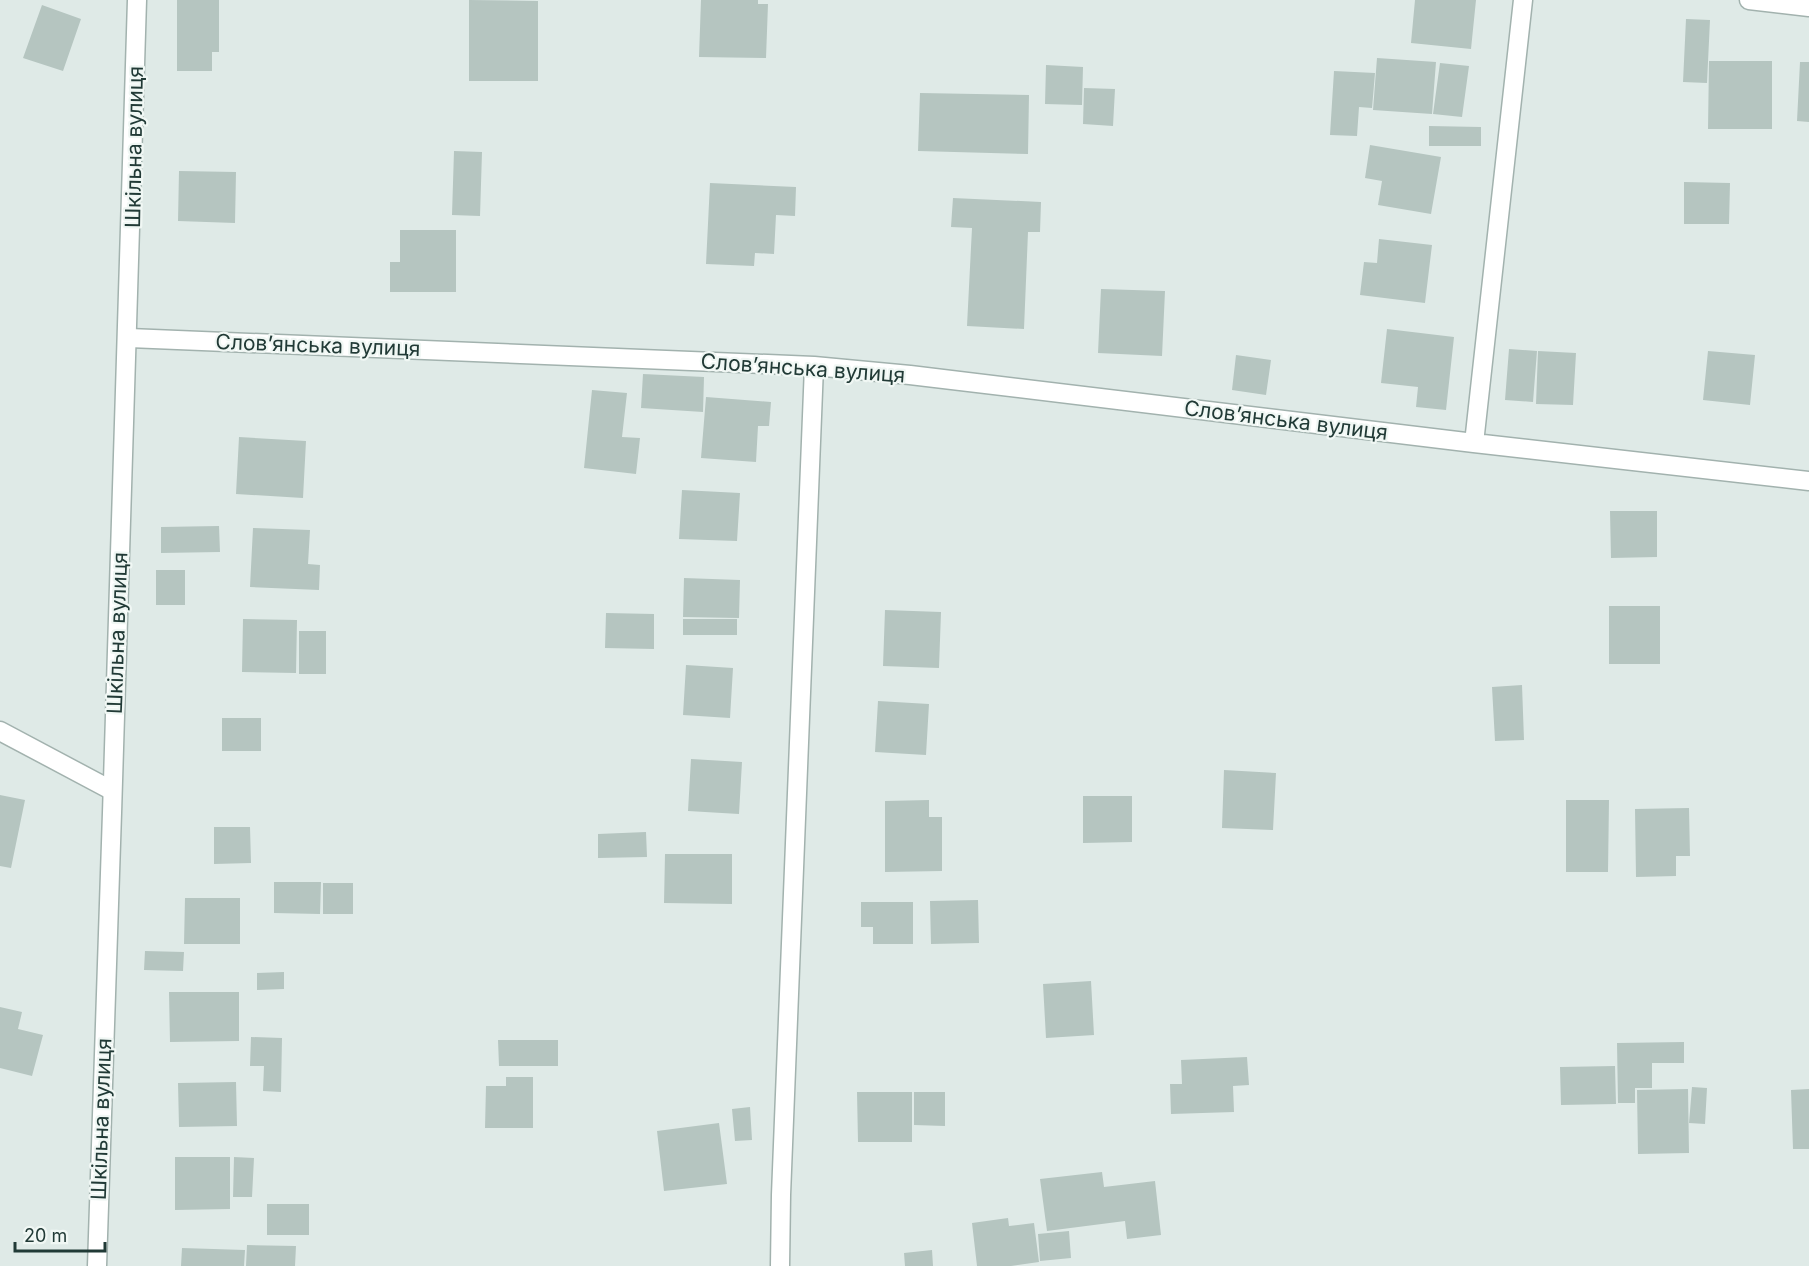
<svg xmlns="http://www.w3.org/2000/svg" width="1809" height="1266" font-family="Inter,sans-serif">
	<rect width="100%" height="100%" fill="#dfeae7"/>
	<path fill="#b5c5c0" d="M177,0H219V52H212V71H177Z
		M469,0L538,1V81H469Z
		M701,0H758V4H768L766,58L699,57Z
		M1415,0H1476L1471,49L1411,43Z
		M42,5L81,19L63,71L23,58Z
		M1686,19L1710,20L1707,83L1683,82Z
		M1377,58L1436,62L1432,114L1373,110Z
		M1709,61H1772V129H1708Z
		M1800,62H1809V122L1797,121Z
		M1440,63L1469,66L1462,117L1433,114Z
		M1046,65L1083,67L1082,105L1045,104Z
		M1334,71L1375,73L1372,108L1359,107L1357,136L1330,135Z
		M1084,88L1115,89L1113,126L1083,124Z
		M920,93L1029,95L1028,154L918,151Z
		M1429,126L1481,127V146H1429Z
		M1370,145L1441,157L1431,214L1378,205L1382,181L1365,178Z
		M454,151L482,152L480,216L452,215Z
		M179,171L236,172L235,223L178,221Z
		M1684,182L1730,183L1729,224H1684Z
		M710,183L796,187L795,216L776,215L774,254L755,253L754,266L706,264Z
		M953,198L1041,202L1040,232H1028L1024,329L967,326L972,228L951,227Z
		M400,230H456V292H390V262H400Z
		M1379,239L1432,245L1425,303L1360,295L1364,262L1377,263Z
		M1101,289L1165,291L1162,356L1098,353Z
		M1387,329L1454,337L1446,410L1416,407L1418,387L1381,383Z
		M1509,349L1537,351L1533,402L1505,400Z
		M1538,351L1576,353L1573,405L1536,404Z
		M1708,351L1755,355L1750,405L1703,400Z
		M1236,355L1271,360L1266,395L1232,390Z
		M643,374L704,377L703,412L641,408Z
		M592,390L627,393L622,437L640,438L636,474L584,468Z
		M706,397L771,402L769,426H758L756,462L701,458Z
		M239,437L306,441L303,498L236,494Z
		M682,490L740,493L737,541L679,539Z
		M1610,511H1657V557L1611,558Z
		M219,526L220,552L161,553V527Z
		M253,528L310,530L308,564L320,565L319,590L250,587Z
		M156,570H185V605H156Z
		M684,578L740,580L739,618L683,617Z
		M1609,606H1660V664H1609Z
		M885,610L941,612L939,668L883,666Z
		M606,613L654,614V649L605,648Z
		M243,619L297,620L296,673L242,672Z
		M683,619H737V635H683Z
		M299,631H326V674H299Z
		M686,665L733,668L730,718L683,715Z
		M1522,685L1524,740L1495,741L1492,687Z
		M878,701L929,704L926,755L875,752Z
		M222,718H261V751H222Z
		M691,759L742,762L739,814L688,811Z
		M1224,770L1276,773L1273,830L1222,828Z
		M0,795L25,800L11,868L0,866Z
		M1083,796H1132V842L1083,843Z
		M929,800V817H942V871L885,872V801Z
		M1566,800H1609L1608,872H1566Z
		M1689,808L1690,856H1676V876L1636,877L1635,809Z
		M214,827H250L251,863L214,864Z
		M646,832L647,857L598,858V834Z
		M665,854H732V904L664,903Z
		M274,882H321L320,914L274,913Z
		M323,883H353V914H323Z
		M185,898H240V944H184Z
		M978,900L979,943L931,944L930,901Z
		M861,902H913V944H873V927H861Z
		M145,951L184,952L183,971L144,970Z
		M284,972V989L257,990V973Z
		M1091,981L1094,1035L1046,1038L1043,984Z
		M169,992H239V1041L170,1042Z
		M0,1007L22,1012L18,1029L43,1035L32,1076L0,1068Z
		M251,1037L282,1038L281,1092L263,1091L264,1066H250Z
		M498,1040H558V1066H499Z
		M1684,1042V1063H1652V1088H1635V1103H1618L1617,1043Z
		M1247,1057L1249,1085L1233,1086L1234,1112L1171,1114L1170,1084H1182L1181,1060Z
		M1615,1066L1616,1104L1561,1105L1560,1067Z
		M506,1077H533V1128H485L486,1086H506Z
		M236,1082L237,1126L179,1127L178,1083Z
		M1692,1087L1707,1088L1705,1124L1689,1123Z
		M1688,1089L1689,1153L1638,1154L1637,1090Z
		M1809,1089V1149H1793L1791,1090Z
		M857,1092H912V1142H858Z
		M914,1092H945V1126L914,1125Z
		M750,1107L752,1140L735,1141L732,1109Z
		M719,1123L727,1184L664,1191L657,1131Z
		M175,1157H230V1209L175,1210Z
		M234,1157L254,1158L252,1197H233Z
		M1102,1172L1104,1187L1155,1181L1161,1235L1127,1239L1125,1221L1047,1231L1040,1179Z
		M267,1204H309V1235H267Z
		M1008,1218L1009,1226L1034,1223L1039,1262L1011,1266H977L972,1223Z
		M1069,1231L1071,1258L1040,1261L1038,1234Z
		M247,1245L296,1246L295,1266H246Z
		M182,1248L245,1250L244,1266H181Z
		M932,1250L933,1266H905L904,1253Z"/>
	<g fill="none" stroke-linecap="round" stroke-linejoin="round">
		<defs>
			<path id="minor" d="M1749,0L1809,7
				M129,338L814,366L910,375L1474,443L1809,481
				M1474,443L1523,0
				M0,731L111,790
				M780,1266L781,1195L814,366"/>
			<path id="tertiary" d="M97,1266C110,844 127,422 137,0"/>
		</defs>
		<use href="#minor" stroke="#a2b2ae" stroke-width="21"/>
		<use href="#tertiary" stroke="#a2b2ae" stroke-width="21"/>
		<use href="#minor" stroke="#fff" stroke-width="18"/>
		<use href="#tertiary" stroke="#fff" stroke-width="18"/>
	</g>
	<g text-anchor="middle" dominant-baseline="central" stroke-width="4.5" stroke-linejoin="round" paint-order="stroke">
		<g font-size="21" fill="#213a36" stroke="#f0f7f4">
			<text transform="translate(134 147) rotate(-89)">Шкільна вулиця</text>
			<text transform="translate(318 345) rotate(2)">Словʼянська вулиця</text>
			<text transform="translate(803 368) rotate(4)">Словʼянська вулиця</text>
			<text transform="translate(1286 420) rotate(7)">Словʼянська вулиця</text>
			<text transform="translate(117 633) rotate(-88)">Шкільна вулиця</text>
			<text transform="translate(101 1119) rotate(-88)">Шкільна вулиця</text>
		</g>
	</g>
	<path d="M15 1242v9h90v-9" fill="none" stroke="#213a36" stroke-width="3"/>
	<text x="24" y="1242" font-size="18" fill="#213a36" stroke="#f0f7f4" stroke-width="4.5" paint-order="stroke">20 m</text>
</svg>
